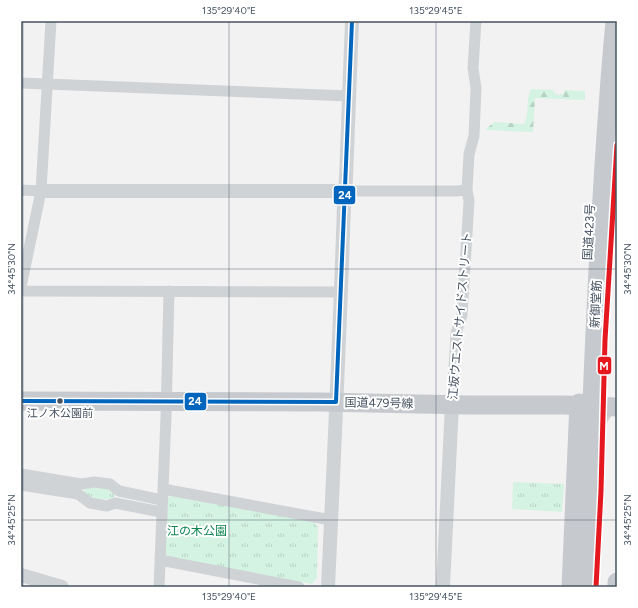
<svg xmlns="http://www.w3.org/2000/svg" width="638" height="608" font-family="Figtree,'Noto Sans JP',sans-serif">
	<defs>
		<pattern id="grass-tufts" width="24" height="20" patternUnits="userSpaceOnUse"><rect width="24" height="20" fill="#d5f3e2"/><path d="M3 7l-1-3M5 7V3M7 7l1-3M15 17l-1-3M17 17v-4M19 17l1-3" fill="none" stroke="#b8d2c4"/></pattern>
		<pattern id="forest-firs" width="22" height="20" patternUnits="userSpaceOnUse"><rect width="22" height="20" fill="#d5f3e2"/><path d="M5 1l3.5 6h-7zM16 11l3.5 6h-7z" fill="#b8d2c4"/></pattern>
	</defs>
	<rect width="100%" height="100%" fill="#f3f2f2"/>
	<path fill="url(#grass-tufts)" d="M513,482L564,484L562,512L512,509Z
		M94,487L106,488L115,494L114,498C101,501 95,499 83,493L84,489Z
		M172,495L314,522L318,527L317,578L312,584L169,557L164,552L166,500Z"/>
	<path fill="url(#forest-firs)" d="M531,89L553,90L554,93L559,95L563,94L565,90L585,91V100L535,98L533,132L485,130L494,122L524,124C530,115 525,100 531,89Z"/>
	<g fill="none" stroke-linecap="round" stroke-linejoin="round">
		<path stroke="#d0d3d6" stroke-width="11" d="M21,83L349,96
			M21,190L41,191
			M345,191H456L467,190
			M21,287L41,191L51,21
			M21,291L341,292
			M452,405L456,333L462,315L469,201L467,190L469,154L474,136L476,88L473,68L476,21
			M597,436V427L613,404
			M21,474L81,484L94,482L110,484L119,491L162,500
			M21,485L78,494L90,503L107,506L115,503L161,512
			M163,489L331,520
			M160,560L299,587
			M159,587L166,417L169,291"/>
		<path stroke="#d0d3d6" stroke-width="14" d="M41,191H345
			M21,575L62,587
			M328,587C334,459 340,331 344,204L346,178L352,21
			M443,587L452,405"/>
		<path stroke="#c6c9ce" stroke-width="19" d="M21,401L320,402L469,405H563L617,407
			M571,587L579,403
			M584,587C588,517 590,448 593,378C598,259 604,140 615,21
			M617,587V582"/>
		<defs>
			<path id="bus-1" d="M21,401L336,402L352,21"/>
		</defs>
		<use href="#bus-1" stroke="#fff" stroke-width="7"/>
		<use href="#bus-1" stroke="#0065bd" stroke-width="4"/>
		<defs>
			<path id="metro-1" d="M596,587L601,491L605,340L617,145"/>
		</defs>
		<use href="#metro-1" stroke="#fff" stroke-width="8"/>
		<use href="#metro-1" stroke="#e5171f" stroke-width="5"/>
	</g>
	<path fill="none" stroke="#475361" stroke-width="1" stroke-opacity="0.45" d="M23,21V587M229,21V587M436,21V587M21,269H617M21,520H617"/>
	<circle fill="#475361" stroke="#fff" stroke-width="1.5" cx="60" cy="401" r="3.5"/>
	<g text-anchor="middle" dominant-baseline="central" stroke-width="4" stroke-linejoin="round" paint-order="stroke">
		<g font-size="11" fill="#475361" stroke="#fff">
			<text x="60" y="413">江ノ木公園前</text>
		</g>
		<g font-size="12" fill="#475361" stroke="#fff">
			<text transform="translate(589 232) rotate(-87)">国道423号</text>
			<text transform="translate(596 304) rotate(-87)">新御堂筋</text>
			<text transform="translate(460 316) rotate(-85)">江坂ウエストサイドストリート</text>
			<text transform="translate(379 403) rotate(1)">国道479号線</text>
		</g>
		<g font-size="12" fill="#0e8551" stroke="#fff">
			<text x="197" y="531">江の木公園</text>
		</g>
	</g>
	<g stroke="#fff" stroke-width="1.5">
		<rect x="333" y="185" width="23" height="20" rx="4" fill="#0065bd"/>
		<rect x="597" y="356" width="15" height="19" rx="4" fill="#e5171f"/>
		<rect x="184" y="392" width="23" height="19" rx="4" fill="#0065bd"/>
	</g>
	<g font-size="11" text-anchor="middle" font-weight="bold" fill="#fff">
		<text x="345" y="199">24</text>
		<text x="604" y="370">M</text>
		<text x="195" y="405">24</text>
	</g>
	<rect width="638" height="608" fill="none" stroke="#ffffff" stroke-width="44"/>
	<rect x="22" y="22" width="594" height="564" fill="none" stroke="#475361" stroke-width="1.5"/>
	<g font-size="10" text-anchor="middle" fill="#475361">
		<text x="229" y="14">135°29'40"E</text>
		<text x="436" y="14">135°29'45"E</text>
		<text transform="translate(11 269) rotate(-90)" y="4">34°45'30"N</text>
		<text transform="translate(627 269) rotate(-90)" y="4">34°45'30"N</text>
		<text transform="translate(11 520) rotate(-90)" y="4">34°45'25"N</text>
		<text transform="translate(627 520) rotate(-90)" y="4">34°45'25"N</text>
		<text x="229" y="600">135°29'40"E</text>
		<text x="436" y="600">135°29'45"E</text>
	</g>
</svg>
